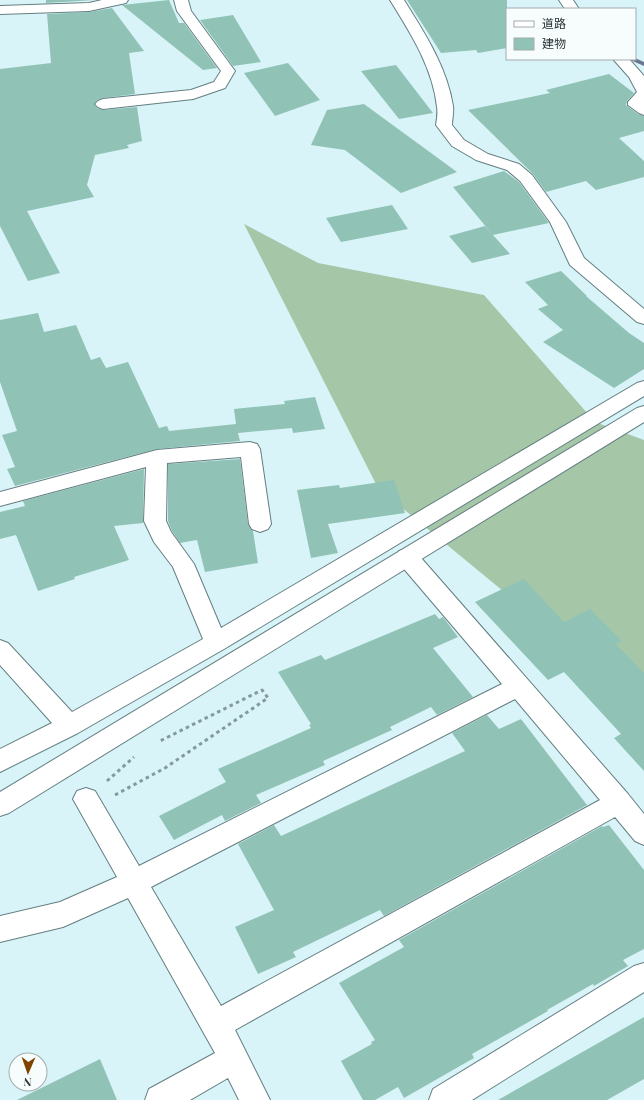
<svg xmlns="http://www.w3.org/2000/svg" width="644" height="1100" font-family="'Playfair Display','Noto Sans JP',serif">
	<rect width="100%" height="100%" fill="#d8f4f8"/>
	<path fill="#a5c7a8" d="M244,224L318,263L484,295L595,422L644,440V707L378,488Z"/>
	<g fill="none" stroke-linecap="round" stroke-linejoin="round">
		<path fill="#6a7892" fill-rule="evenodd" d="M635,58L644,62V66L628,59Z"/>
	</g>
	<path fill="#90c3b6" d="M46,0H95L46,3Z
		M169,0L179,23H184L217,68L203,70L122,5Z
		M407,0H507V48L478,53L476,50L441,53Z
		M112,8L144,51L129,53L135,94L103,98L97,100L94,104L97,108L103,110L137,107L142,141L127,145L129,148L95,155L87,185L94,197L27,211L60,273L28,281L0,226V69L51,63L47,14L89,12Z
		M233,15L261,62L233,66L200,20Z
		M288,63L320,100L275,116L244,73Z
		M396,65L433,113L399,119L361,71Z
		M609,74L634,93L627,101L626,105L638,114L644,116V131L619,138L644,161V177L596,190L586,181L546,192L533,174L468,110L550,93L546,90Z
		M364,104L457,172L401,193L345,150L311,145L327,110Z
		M504,171L519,182L549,223L493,235L510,254L472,263L449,236L485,226L492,234L453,187Z
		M392,205L408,229L341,242L326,218Z
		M561,271L587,296H586L629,333L644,343V369L614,388L543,342L563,330L538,309L548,305L525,282Z
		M38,313L44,332L76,325L91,360L100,357L106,368L128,362L159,428L167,426L169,431L236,424L234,409L285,404L284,401L315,397L325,429L293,433L292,428L238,433L240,441L157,449L15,486L7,469L15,467L2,435L17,431L0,382V320Z
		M240,459L248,524L253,531L258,563L205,572L197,540L180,543L172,531L168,521V464Z
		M144,469L143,523L114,526L129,560L74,577L75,579L38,591L16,535L0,539V512L25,506L23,501Z
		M394,480L405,513L328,524L338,553L311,558L297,490L339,485L340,488Z
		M524,579L564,622L590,609L622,641L616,644L644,673V771L614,738L621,734L564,672L548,680L475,602Z
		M435,614L439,619L443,617L458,637L433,648L473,697L437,715L431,707L390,727L392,730L323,761L325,765L256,795L261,803L225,821L222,815L174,840L159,816L226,782L218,769L311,728L309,725L311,724L278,672L321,655L325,660Z
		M487,715L499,729L521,719L587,805L384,916L380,910L293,952L296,957L258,974L235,927L274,910L238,844L274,825L281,836L465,751L452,733Z
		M609,825L644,870V949L623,960L628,966L594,986L593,984L547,1010L548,1011L472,1054L474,1058L404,1098L398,1087L375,1100H363L341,1061L372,1044L371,1042L375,1040L339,983L404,947L399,940L602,826L603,827Z
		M644,1017V1079L607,1100H498Z
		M100,1059L117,1100H17Z"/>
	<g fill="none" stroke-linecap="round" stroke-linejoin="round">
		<defs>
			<path id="street" d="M102,0H128L126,3L89,11L0,14V6L89,3Z
				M174,0H188L191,11L235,71L225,88L193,99L103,109L98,107L95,104L98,101L103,99L191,90L214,82L221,71L177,11Z
				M390,0H404C424,32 447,67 453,106C454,112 452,119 452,125L464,140L488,154L519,164L532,175L566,222L584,258L644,309V324L637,322L570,265L550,222L520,181L507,170L476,160L452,146L436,125C437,119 438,113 437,107C433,68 410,32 390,0Z
				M559,0H573L579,9H565Z
				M613,59H629L644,76V115L639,113L628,105V102L637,92L629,77Z
				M644,381V396L224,649L78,733L0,772V749L52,723L0,665V640L8,643L72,712L203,639L173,567L154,542L144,521L146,467L0,506V492L157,450L250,442L257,444L260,449L271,524L268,529L260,532L252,529L249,524L241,457L167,463L166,521L171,532L194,564L221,628L637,383Z
				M407,549L415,551L628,794L644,814V845L635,841L615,817L235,1030L270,1100H239L228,1078L190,1100H145L149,1089L215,1053L128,898L63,927L0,942V916L60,902L117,877L73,799L77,791L86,788L95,791L139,866L502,684L399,563L396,557L399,551ZM515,699L600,800L221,1006L151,887Z
				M644,963V992L472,1100H429L433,1089L634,966Z"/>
			<path id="secondary" d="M644,406V422L9,813L0,816V792L637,408Z"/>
		</defs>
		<use href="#street" stroke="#647e81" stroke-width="2"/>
		<use href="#secondary" stroke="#647e81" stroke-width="2"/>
		<path stroke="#85999c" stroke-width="3" stroke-dasharray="3.5 3.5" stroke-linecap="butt" d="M107,781L134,757
			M115,795L165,768L268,698L262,690L158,742"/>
		<use href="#street" fill="#fff" fill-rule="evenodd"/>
		<use href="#secondary" fill="#fff" fill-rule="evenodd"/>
	</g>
	<rect x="506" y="8" width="130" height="52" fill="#f7fcfd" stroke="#a4acad"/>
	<rect x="514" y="21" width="20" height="6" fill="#ffffff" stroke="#a4acad"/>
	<text x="542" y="28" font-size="12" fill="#283335">道路</text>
	<rect x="514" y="38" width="20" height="12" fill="#90c3b6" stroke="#a4acad"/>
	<text x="542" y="48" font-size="12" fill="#283335">建物</text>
	<g transform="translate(28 1072) rotate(182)"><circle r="19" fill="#f7fcfd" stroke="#a4acad"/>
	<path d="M0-3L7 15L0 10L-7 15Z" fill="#814301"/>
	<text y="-6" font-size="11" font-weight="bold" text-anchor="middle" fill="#283335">N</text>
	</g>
</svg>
